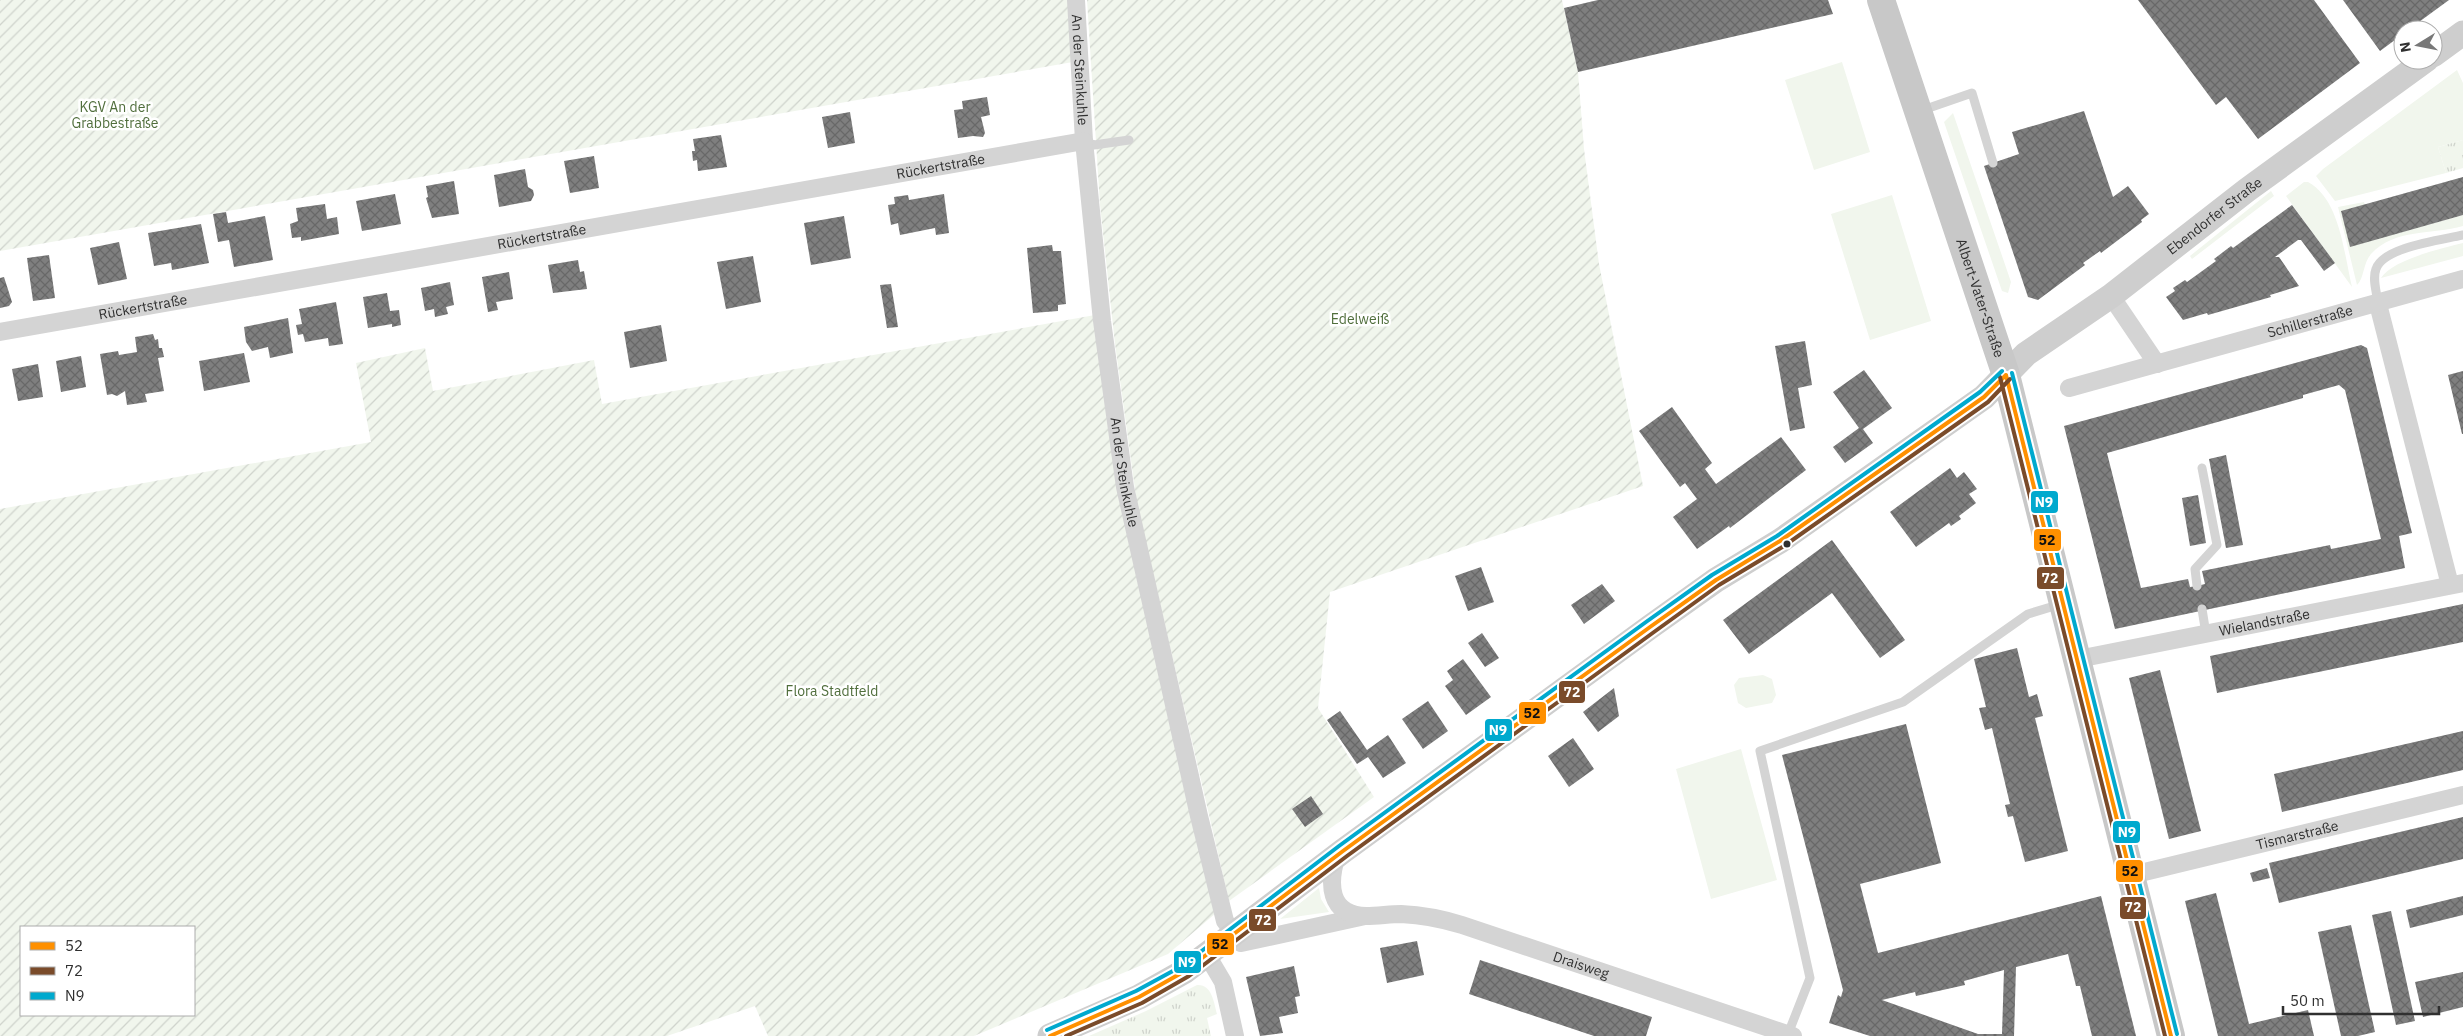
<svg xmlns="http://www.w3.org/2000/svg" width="2463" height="1036" font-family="'IBM Plex Sans',sans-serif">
	<defs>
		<pattern id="park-tufts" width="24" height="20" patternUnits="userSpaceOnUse" patternTransform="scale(1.25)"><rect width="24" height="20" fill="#f1f6ed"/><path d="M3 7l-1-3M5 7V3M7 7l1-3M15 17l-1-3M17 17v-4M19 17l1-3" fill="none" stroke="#cfd3cc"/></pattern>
		<pattern id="garden-furrows" width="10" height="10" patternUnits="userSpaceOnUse" patternTransform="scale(1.25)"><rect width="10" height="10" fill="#f1f6ed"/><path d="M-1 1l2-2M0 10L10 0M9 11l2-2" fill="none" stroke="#cfd3cc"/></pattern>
		<pattern id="building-cross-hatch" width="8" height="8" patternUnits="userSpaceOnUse" patternTransform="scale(1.25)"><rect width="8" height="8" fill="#7f7f7f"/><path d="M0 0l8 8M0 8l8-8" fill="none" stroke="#686868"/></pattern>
	</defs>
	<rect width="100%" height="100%" fill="#fff"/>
	<path fill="#f1f6ed" d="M1842,62L1870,152L1814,170L1785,80Z
		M2457,70L2463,83V140L2438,147L2446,173L2335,201L2316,176L2323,169Z
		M1953,113L2011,282L2008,293L2002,291L1944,122Z
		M2304,182H2308C2340,199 2344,254 2352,287L2286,196Z
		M2271,191L2274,196L2192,259L2190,256Z
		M1892,195L1931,321L1870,340L1831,214Z
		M2364,202L2365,205L2341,212L2351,246L2463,215V226C2432,235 2395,228 2371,254C2363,263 2364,279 2357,285L2338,207Z
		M2463,243V256L2381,278C2392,260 2442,248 2463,243Z
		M1763,675L1772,679L1776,695L1772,703L1746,708L1738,703L1734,685L1739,678Z
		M1741,749L1777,880L1711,899L1676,769Z
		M1319,888L1321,899L1329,912L1280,919Z"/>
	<path fill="url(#park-tufts)" d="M2463,140V168L2446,173L2438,147Z
		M1197,985C1212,984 1214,1003 1217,1014L1207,1018L1211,1036H1089L1146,1011Z"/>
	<path fill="url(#garden-furrows)" fill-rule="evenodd" d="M0,0H1068L1073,62L0,251Z
		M1087,0H1562L1578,72L1584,149L1599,264L1643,486L1330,592L1318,708L1374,797L1229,901L1137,504L1115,344L1100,205Z
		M1095,315L1216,913L1168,954L974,1036H768L755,1006L667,1036H0V509L371,442L356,363L425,348L433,391L594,360L602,404ZM21,927H194V1015H21Z"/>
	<path fill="url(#building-cross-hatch)" fill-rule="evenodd" d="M1598,0H1828L1833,14L1578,72L1564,8Z
		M2138,0H2314L2360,63L2258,139L2226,97L2216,105Z
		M2343,0H2449L2408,30H2403V34L2380,51Z
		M987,97L990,115L981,117L985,133L983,137L973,136L958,138L954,110L963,109L962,101Z
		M2084,111L2113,197L2128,186L2149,214L2141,220L2142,222L2101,253L2100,251L2083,263L2085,265L2038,300L2028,297L1984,166L2019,154L2012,132Z
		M850,112L855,143L828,148L822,117Z
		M721,135L727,167L698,171L697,160L693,161L692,151H695L693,139Z
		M594,156L599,188L570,193L564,161Z
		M525,169L528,187L533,190L534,195L531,201L499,207L494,175Z
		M2463,177V215L2350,247L2341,211Z
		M454,181L459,214L432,218L426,198L428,197L426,186Z
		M395,194L401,224L362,231L356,201Z
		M944,194L949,233L936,235L935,228L900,235L898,223L891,225L888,205L895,204L894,197L908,195L909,200Z
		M325,204L327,219L337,217L339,234L301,241V237L292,238L290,224L298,221L296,208Z
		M2292,205L2335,263L2324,271L2301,240H2298L2275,257H2279L2299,286L2270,295L2271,297L2208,315L2207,313L2183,320L2166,297L2175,291L2173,288L2185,280L2187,282L2216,261L2214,259L2231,246L2233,248Z
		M226,212L228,223L265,216L273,260L234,267L229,240L218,242L213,214Z
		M844,216L851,258L811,265L804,223Z
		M201,224L209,263L172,270L171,263L154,266L148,233Z
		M119,242L127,279L98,285L90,248Z
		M1052,245L1053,251H1061L1066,304L1058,305V311L1033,313L1027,248Z
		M49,255L55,298L33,301L27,258Z
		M753,256L761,302L726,309L717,262Z
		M578,260L580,272L584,271L587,289L553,293L548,265Z
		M509,272L513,299L496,302L498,310L488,312L482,277Z
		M4,277L12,302L9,306L0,308V278Z
		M450,282L454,305L446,307L448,314L435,317L434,309L425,311L421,288Z
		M891,284L898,327L887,328L880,285Z
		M387,293L390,311L399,310L401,325L392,327V324L368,328L363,297Z
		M336,302L343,344L329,346L328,338L305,342L303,334L298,335L296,325L302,324L299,309Z
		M288,318L293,353L270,358L268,347L252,351L246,342L244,327Z
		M661,325L667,361L630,368L624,332Z
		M153,334L155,340L158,339L159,348H162L164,357L158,358L164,391L145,394L147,402L127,405L125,391L117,396L112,394L107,395L100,354L118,351L119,355L137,352L135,337Z
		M1805,341L1812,385L1798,388L1805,428L1790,431L1775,346Z
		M2361,345L2367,348L2412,533L2399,536L2405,568L2115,629L2064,426ZM2339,385L2345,390L2381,539L2331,549L2330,545L2202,571L2205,584L2197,586L2190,587L2188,579L2141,588L2107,453L2303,398V395Z
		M244,353L250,382L204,391L199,361Z
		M81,356L86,387L61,392L56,361Z
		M38,364L43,397L18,401L12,369Z
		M1864,370L1892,408L1863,429L1873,443L1845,463L1833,447L1859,428L1833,392Z
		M2463,371V434H2462L2448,375Z
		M1672,407L1712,463L1705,469L1716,484L1781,437L1806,470L1730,528L1729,526L1697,549L1673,517L1697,499L1685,483L1680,487L1639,431Z
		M2226,455L2243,545L2226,548L2209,459Z
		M1950,468L1957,478L1964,472L1977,489L1969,494L1976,503L1959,516L1961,519L1951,526L1949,523L1916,547L1890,512Z
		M2198,495L2206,543L2190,546L2182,498Z
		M1832,540L1905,640L1880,658L1832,593L1749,654L1723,620Z
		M1481,567L1494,602L1468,611L1455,576Z
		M1602,584L1615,601L1584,624L1571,605Z
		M2463,604V642L2217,693L2210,656Z
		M1482,633L1499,658L1485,667L1468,643Z
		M2017,648L2029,697L2037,694L2043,716L2035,718L2068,851L2025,862L2013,816L2008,817L2005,805L2010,804L1992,728L1985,730L1979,708L1986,707L1974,659Z
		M1463,659L1491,697L1466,715L1445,686L1453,680L1447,671Z
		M2160,670L2201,831L2169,839L2129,678Z
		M1614,688L1619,716L1598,732L1583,712Z
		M1428,701L1448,731L1423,749L1402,719Z
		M1340,711L1367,750L1388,735L1406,763L1383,778L1368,757L1357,764L1327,720Z
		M1906,724L1941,863L1860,884L1878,953L2101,896L2136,1036H2092L2080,986H2076L2068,954L2016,967L2014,1036H1870L1829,1023L1838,995L1841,997L1843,990L1782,755ZM2004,970L2002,1034H1978L1882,1000L1915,992L1916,996L1965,985L1964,981Z
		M2463,731V770L2282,812L2274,774Z
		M1573,738L1594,769L1569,787L1548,756Z
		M1311,796L1323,814L1305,827L1292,809Z
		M2463,817V859L2279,903L2269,863Z
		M2267,868L2270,878L2253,882L2250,873Z
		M2216,893L2249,1024L2308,1010L2314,1036H2218L2185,901Z
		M2463,896V915L2410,928L2406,910Z
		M2391,911L2415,1021L2396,1025L2372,915Z
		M2351,925L2375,1032L2358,1036H2341L2318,932Z
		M1417,941L1424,975L1387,983L1380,948Z
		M1480,960L1652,1017L1646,1036H1594L1469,994Z
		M1294,966L1300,996L1295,997L1298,1013L1279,1017L1283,1033L1260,1036L1246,977Z
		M2463,972V1007L2423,1017L2415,982Z"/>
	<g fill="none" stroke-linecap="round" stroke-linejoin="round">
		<path stroke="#d4d4d4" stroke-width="9" d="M1920,111L1972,93L1993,163
			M1084,141L1094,145L1129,140
			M2378,304C2377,293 2372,279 2376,269C2383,247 2442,240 2463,235
			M2197,586L2195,569L2217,545L2202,468
			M2202,609L2206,634
			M1788,1034L1810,978L1760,751L1903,702L2028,614L2061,604"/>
		<g stroke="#d4d4d4" stroke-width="18">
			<path id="s1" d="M1076,0L1084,141L1102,321L1125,487L1199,816L1225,921L1241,943L1365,916"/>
			<path d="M2111,296L2157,364"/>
			<path d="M2378,304L2450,585"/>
			<path id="s2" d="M0,332L1084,141"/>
			<path id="s3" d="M2069,388L2463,279"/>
			<path id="s4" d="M2078,659L2463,583"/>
			<path id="s5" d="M1337,855C1328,883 1328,915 1366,916C1378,916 1390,914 1401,914C1422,915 1443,919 1462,925L1793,1036"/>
			<path id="s6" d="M2132,875L2463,795"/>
			<path d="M1207,955L1223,982L1235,1036"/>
		</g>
		<g stroke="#cecece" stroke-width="25">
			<path d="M2433,55L2463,33"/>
			<path id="s7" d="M1050,1036L1139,997L1185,971L1343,851L1650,627L1716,580L1780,541L1984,397L2026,354L2111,296L2247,190L2426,60"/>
		</g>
		<path stroke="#c8c8c8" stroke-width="28" id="s8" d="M1881,0L2006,375L2171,1036"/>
		<defs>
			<path id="bus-1" d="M2006,375L2171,1036
				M1050,1036L1139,997L1185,971L1343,851L1650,627L1716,580L1780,541L1984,397L2006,375"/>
			<path id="bus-2" d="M2000,377L2165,1036
				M1066,1036L1142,1003L1189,976L1347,856L1654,632L1719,585L1784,546L1988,402L2010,379"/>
			<path id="bus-3" d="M2012,373L2177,1034
				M1047,1030L1136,991L1182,966L1339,846L1646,622L1712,575L1777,536L1980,392L2002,371"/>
		</defs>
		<use href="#bus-1" stroke="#fff" stroke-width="8"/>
		<use href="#bus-2" stroke="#fff" stroke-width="8"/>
		<use href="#bus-3" stroke="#fff" stroke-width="8"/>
		<use href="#bus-1" stroke="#ff9000" stroke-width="4"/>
		<use href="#bus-2" stroke="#7a4b2a" stroke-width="4"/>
		<use href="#bus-3" stroke="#00a9ce" stroke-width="4"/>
	</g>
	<circle fill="#303030" stroke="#fff" stroke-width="2" cx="1787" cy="544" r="4.5"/>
	<g text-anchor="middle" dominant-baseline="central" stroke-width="5" stroke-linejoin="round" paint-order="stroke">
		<g font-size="14" fill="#303030" stroke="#fff">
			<text stroke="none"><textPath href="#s1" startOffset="70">An der Steinkuhle</textPath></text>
			<text stroke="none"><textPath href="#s2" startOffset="955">Rückertstraße</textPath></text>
			<text stroke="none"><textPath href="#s7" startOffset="1428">Ebendorfer Straße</textPath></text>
			<text stroke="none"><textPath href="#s2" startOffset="550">Rückertstraße</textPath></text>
			<text stroke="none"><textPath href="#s8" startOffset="314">Albert-Vater-Straße</textPath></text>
			<text stroke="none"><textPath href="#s2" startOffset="145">Rückertstraße</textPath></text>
			<text stroke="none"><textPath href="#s3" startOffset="250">Schillerstraße</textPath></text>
			<text stroke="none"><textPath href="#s1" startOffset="475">An der Steinkuhle</textPath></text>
			<text stroke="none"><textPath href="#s4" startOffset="190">Wielandstraße</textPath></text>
			<text stroke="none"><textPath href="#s6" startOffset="170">Tismarstraße</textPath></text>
			<text stroke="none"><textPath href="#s5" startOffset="305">Draisweg</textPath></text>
		</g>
		<g font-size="14" fill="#506e3c" stroke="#fff">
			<text x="115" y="107">KGV An der<tspan x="115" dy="16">Grabbestraße</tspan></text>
			<text x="1360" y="319">Edelweiß</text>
			<text x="832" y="691">Flora Stadtfeld</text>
		</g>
	</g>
	<g stroke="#fff" stroke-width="2">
		<rect x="2030" y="490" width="29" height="24" rx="5" fill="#00a9ce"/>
		<rect x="2033" y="528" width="29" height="24" rx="5" fill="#ff9000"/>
		<rect x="2036" y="566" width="29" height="24" rx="5" fill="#7a4b2a"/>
		<rect x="1558" y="680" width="28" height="24" rx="5" fill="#7a4b2a"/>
		<rect x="1518" y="701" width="29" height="24" rx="5" fill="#ff9000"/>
		<rect x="1484" y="718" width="29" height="24" rx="5" fill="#00a9ce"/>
		<rect x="2112" y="820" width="29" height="24" rx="5" fill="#00a9ce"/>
		<rect x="2115" y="859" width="29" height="24" rx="5" fill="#ff9000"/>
		<rect x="2119" y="896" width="28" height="24" rx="5" fill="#7a4b2a"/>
		<rect x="1248" y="908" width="29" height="24" rx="5" fill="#7a4b2a"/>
		<rect x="1206" y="932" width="29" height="24" rx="5" fill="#ff9000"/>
		<rect x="1173" y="950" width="29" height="24" rx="5" fill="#00a9ce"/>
	</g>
	<g font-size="14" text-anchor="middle" font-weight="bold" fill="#fff">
		<text x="2044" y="507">N9</text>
		<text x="2050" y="583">72</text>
		<text x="1572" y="697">72</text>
		<text x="1498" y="735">N9</text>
		<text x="2127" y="837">N9</text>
		<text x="2133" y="912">72</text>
		<text x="1263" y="925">72</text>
		<text x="1187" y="967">N9</text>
	</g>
	<g font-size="14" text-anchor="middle" font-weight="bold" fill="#111">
		<text x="2047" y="545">52</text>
		<text x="1532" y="718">52</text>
		<text x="2130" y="876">52</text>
		<text x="1220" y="949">52</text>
	</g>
	<rect x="20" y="926" width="175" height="90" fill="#ffffff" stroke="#acacac"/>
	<rect x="30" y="942" width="25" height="8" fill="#ff9000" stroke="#acacac"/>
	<text x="65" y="951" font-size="15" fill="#303030">52</text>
	<rect x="30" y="967" width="25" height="8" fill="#7a4b2a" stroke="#acacac"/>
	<text x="65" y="976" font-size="15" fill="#303030">72</text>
	<rect x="30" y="992" width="25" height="8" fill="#00a9ce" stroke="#acacac"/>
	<text x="65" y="1001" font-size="15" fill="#303030">N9</text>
	<g transform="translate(2418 45) rotate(260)"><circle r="24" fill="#ffffff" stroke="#acacac"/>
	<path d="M0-4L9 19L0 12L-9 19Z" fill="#787878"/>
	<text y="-8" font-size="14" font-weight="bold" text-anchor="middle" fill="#303030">N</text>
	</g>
	<path d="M2283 1006v8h156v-8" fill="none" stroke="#303030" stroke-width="2.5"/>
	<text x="2290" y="1006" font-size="15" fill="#303030" stroke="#ffffff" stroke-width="4" paint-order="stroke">50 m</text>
</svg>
